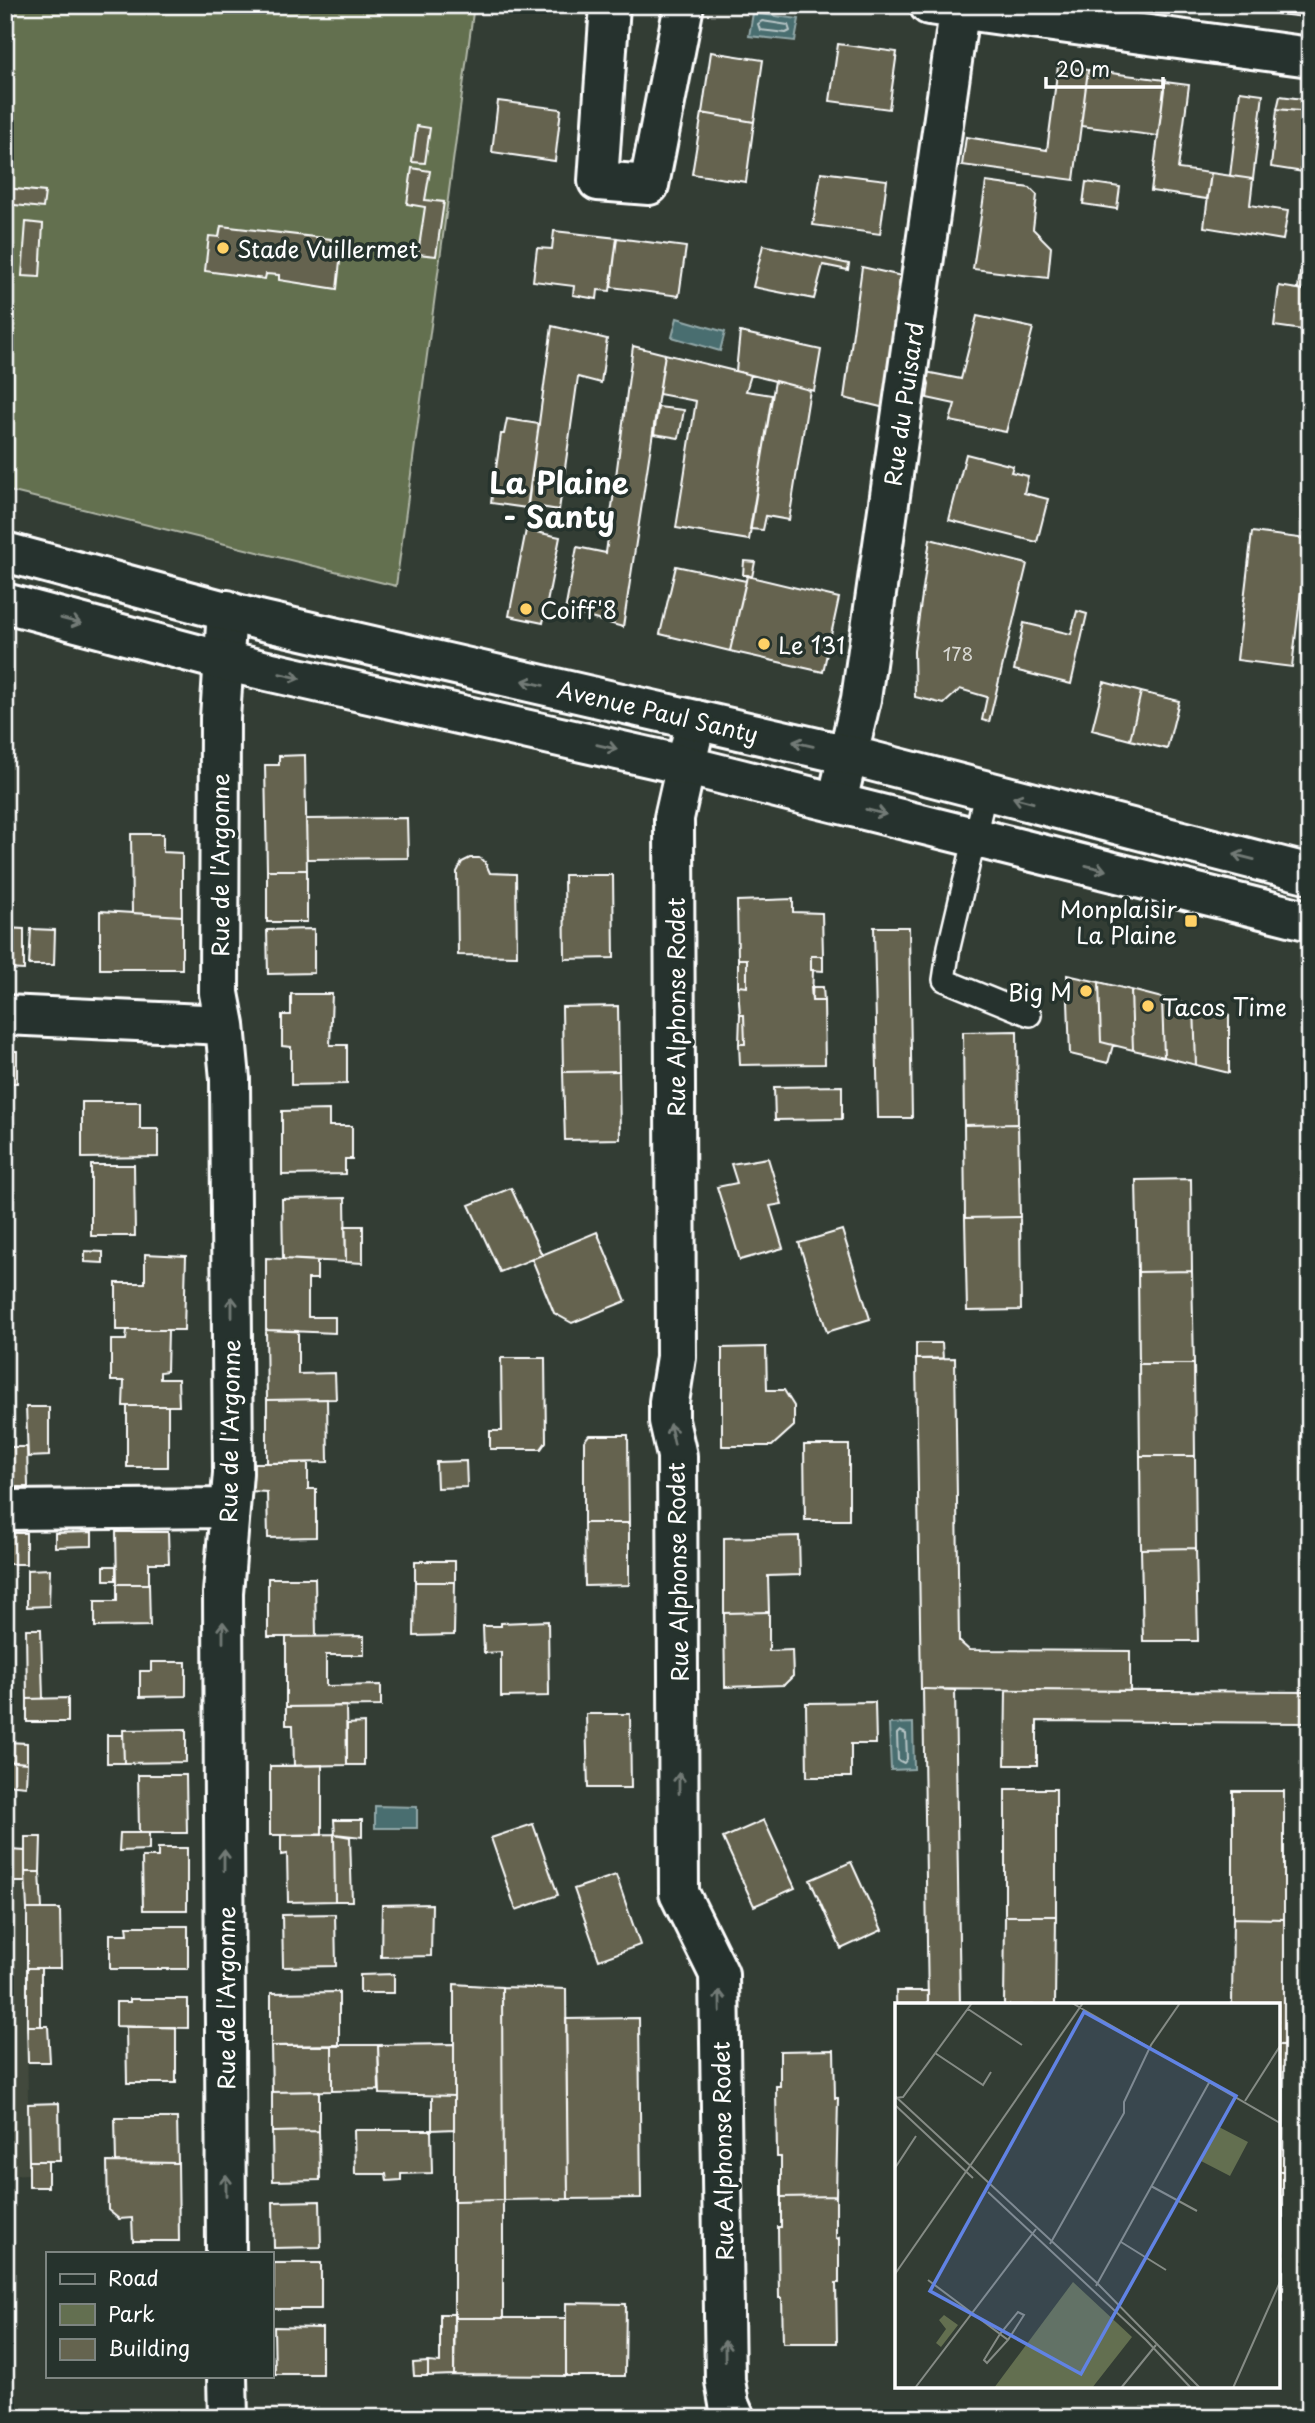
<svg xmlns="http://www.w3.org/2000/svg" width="1315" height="2423" font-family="'Playpen Sans',sans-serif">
	<rect width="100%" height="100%" fill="#333d34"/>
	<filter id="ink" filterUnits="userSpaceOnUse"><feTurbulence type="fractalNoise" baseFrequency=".0143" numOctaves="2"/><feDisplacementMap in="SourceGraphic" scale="14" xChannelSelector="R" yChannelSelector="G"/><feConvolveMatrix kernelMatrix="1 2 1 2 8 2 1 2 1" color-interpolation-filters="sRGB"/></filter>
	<g filter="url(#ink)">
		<path fill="#42493c" d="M5,1850H10V1882H25L29,2174L5,2175Z"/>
		<path fill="#636f50" stroke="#b1b7a8" stroke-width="2" d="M5,5H474L396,586L5,490Z"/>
		<path fill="#4a6e70" stroke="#92a8a9" stroke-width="2" d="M753,13L799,19L795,41L749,36Z
			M677,318L725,332L720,351L672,337Z
			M913,1723L914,1769L891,1770L889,1724Z
			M375,1806L417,1807V1828H375Z"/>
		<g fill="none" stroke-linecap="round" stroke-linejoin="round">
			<path stroke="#b7c5c6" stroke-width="2" d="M762,21L788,25L790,31L786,33L760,30L758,24Z
				M900,1731L906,1734L907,1759L904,1763L898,1760L897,1734Z"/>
		</g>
		<path fill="#65644f" stroke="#fff" stroke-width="2" d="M425,5H476L475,13Z
			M1218,5H1263L1262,11Z
			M1279,5H1304L1303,17L1278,14Z
			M838,44L897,52L889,109L830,101Z
			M711,52L763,60L754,122L702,113Z
			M1058,66L1088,70L1074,180L962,165L966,137L1047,150Z
			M1088,70L1165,80L1158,136L1081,126Z
			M1165,82L1189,85L1178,169L1211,173L1207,199L1151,191Z
			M1240,91L1263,94L1253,179L1230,176Z
			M1280,96L1310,100V112L1277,109Z
			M498,101L561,109L555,161L492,152Z
			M1277,109L1310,112V173L1271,167Z
			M702,113L754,122L746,182L692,174Z
			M417,126L430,128L425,163L412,162Z
			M412,168L430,171L425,200L444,202L436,256L418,254L425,207L407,204Z
			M821,172L887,180L880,234L813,225Z
			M1211,173L1253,179L1250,205L1288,211L1283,240L1204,227Z
			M986,182L1030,188L1037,195L1033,229L1051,247L1048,278L973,269Z
			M1086,182L1120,187L1117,209L1083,204Z
			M5,188L45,192L43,208L5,204Z
			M26,222L43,224L40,277L22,276Z
			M221,226L331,239L330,251L341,252L337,289L279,280V275L266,274L265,279L205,271L209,236L219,237Z
			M554,231L617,238L610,291L598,290L597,299L573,295L574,286L533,281L537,248L552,249Z
			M617,238L686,247L679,296L611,287Z
			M763,245L849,264L848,270L823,265L814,299L753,287Z
			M862,267L906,277L889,409L844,398Z
			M1300,272L1310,273V291L1298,289Z
			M1279,286L1310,291V331L1274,326Z
			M977,316L1033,328L1006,432L950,421L955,404L927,398L929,384L926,372L961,379Z
			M552,326L607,339L601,383L578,377L559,510L528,505Z
			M740,332L821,350L814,391L736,371Z
			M633,346L665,354L623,627L565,611L577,547L606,553Z
			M665,354L751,375L746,391L772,395L749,540L676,528L696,401L659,394Z
			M775,381L810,390L789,520L766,516L763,530L750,529Z
			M658,407L684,410L679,438L654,434Z
			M507,419L539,424L527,508L491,503L501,434H504Z
			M966,454L1013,466L1011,472L1028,476L1024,493L1048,499L1037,542L949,520Z
			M526,530L560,537L543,623L509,616Z
			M1252,532L1307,539L1292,667L1237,660Z
			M930,539L1027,564L989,722L982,720L987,697L960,689L944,704L915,697L914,651Z
			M744,561L755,562L752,577L748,575H743Z
			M676,566L746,581L730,651L660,634Z
			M747,576L839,598L823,672L730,651Z
			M1077,611L1087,614L1071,684L1014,670L1024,623L1071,634Z
			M1104,682L1141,692L1130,740L1092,730Z
			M1141,692L1179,701L1167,749L1130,740Z
			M305,755L307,870H267L265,765H279V756Z
			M407,818L408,858L307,859L306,819Z
			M131,834H163V852L182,853V916L132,913Z
			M470,858H479L485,862L490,873L516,874L517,956L458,955L457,872L462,862Z
			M267,870H307V922H267Z
			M564,875H613L614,958L565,959Z
			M793,899V912L822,913L823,956H811V970H813L812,1001H824L825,1064L740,1065L739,1044H745L744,1015H740L738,986L747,987V959H738L737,901Z
			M100,911L182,916V969H100Z
			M874,927H909L912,1118H878Z
			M5,928L24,929V970L5,969Z
			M31,929L55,930L54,965H29Z
			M314,929V973L268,974L267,930Z
			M811,956H823V971L811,970Z
			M738,959H747V987L738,986Z
			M1067,975L1099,982L1101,1042L1113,1045L1108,1063L1070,1054Z
			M1099,982L1131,990L1133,1050L1101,1042Z
			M811,987H823L824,1001H812Z
			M1131,990L1162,998L1164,1057L1133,1050Z
			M291,994H332L330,1045H347V1084L291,1085V1047L282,1046V1015H291Z
			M1162,998L1194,1006L1196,1065L1164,1057Z
			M618,1006L619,1071L563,1072L562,1007Z
			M1194,1006L1229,1014V1073L1196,1065Z
			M740,1015H744L745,1044H739Z
			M1017,1031L1018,1124L964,1125L963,1032Z
			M5,1051H17V1083H5Z
			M1305,1060H1310V1177H1307Z
			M619,1071L620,1139L565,1140L563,1072Z
			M842,1086V1119L775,1120L774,1087Z
			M82,1102H140V1129H158V1157L82,1158Z
			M329,1110V1126H352V1159H345V1174L282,1175V1111Z
			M1018,1124L1020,1217L965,1218L964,1125Z
			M768,1158L782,1204L770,1206L783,1248L740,1260L717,1187L737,1183L731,1164Z
			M91,1165H134L135,1236H91Z
			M1307,1177H1310V1295H1308Z
			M1191,1179L1192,1271L1138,1272L1136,1180Z
			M511,1188L542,1255L500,1272L469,1205Z
			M345,1198L346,1262L283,1259L282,1199Z
			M1020,1217L1021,1310L967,1311L965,1218Z
			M345,1226H363V1263L346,1262Z
			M842,1230L870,1319L827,1332L799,1243Z
			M597,1232L626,1301L572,1323L554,1313L532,1259Z
			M85,1251L103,1252V1263L85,1262Z
			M145,1254L186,1256L184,1330H116V1283H145Z
			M266,1258L317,1261V1279H308V1317H335V1333L266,1330Z
			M1192,1271L1194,1364H1139L1138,1272Z
			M127,1330H168L167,1371L160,1372V1379H178L179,1406H123L124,1381H111V1340H126Z
			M266,1330L298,1331V1374L335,1373L336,1399L267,1400Z
			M916,1343H942L943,1359H916Z
			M766,1347L767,1390H784L794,1406V1426L772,1446H722V1348Z
			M501,1358H545L546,1442L541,1449H490V1431H502Z
			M955,1358L959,1641L969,1650L1130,1651V1691L921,1689L916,1359Z
			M1139,1364H1194L1195,1456H1140Z
			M327,1399L328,1462L267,1463V1400Z
			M127,1406H168V1467H127Z
			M26,1407H49V1456L28,1457Z
			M589,1435H628L629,1523H584V1441Z
			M804,1445H849V1520H805Z
			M5,1447H27L28,1487H5Z
			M1140,1456H1195L1196,1548L1141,1549Z
			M466,1461L467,1487L437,1488L436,1462Z
			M250,1463H308V1489H316V1537L268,1538L267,1492L250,1491Z
			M584,1523H629V1585L585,1586Z
			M92,1532V1546L55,1547V1533Z
			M116,1532H168L169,1563H149V1584H117Z
			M6,1533H26V1564H6Z
			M799,1536L800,1575L768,1576L769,1612L724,1613V1538Z
			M1196,1548L1198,1641H1143L1141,1549Z
			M415,1561H455V1582H415Z
			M104,1566H116V1580H104Z
			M50,1569L49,1606L27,1607V1570Z
			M268,1578H315L316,1637H268Z
			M415,1582H455L454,1635L414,1636Z
			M117,1584H149L150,1626L95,1627V1601H117Z
			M769,1612V1651L792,1650L793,1676L784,1685L725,1687L724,1613Z
			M548,1621L549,1696L501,1697V1652L484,1653L483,1626H501V1623Z
			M26,1629H41L43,1699H27Z
			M364,1636V1655H326V1686L381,1685V1706L286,1707V1637Z
			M151,1662H186V1696L140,1697V1671H151Z
			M923,1689L955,1690L960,2005H928Z
			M1006,1690L1310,1692V1723L1037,1721V1765H1005Z
			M68,1698V1722H27V1699Z
			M875,1702L876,1744H851V1777H807L806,1703Z
			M346,1706L347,1765L294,1766L293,1725H286V1707Z
			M586,1714H630L631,1788H588Z
			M364,1723V1765H347V1724Z
			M5,1724H7V1742L27,1743V1763L5,1761Z
			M186,1729V1762L124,1763L123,1730Z
			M107,1735H123L124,1763H107Z
			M5,1761L27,1763L26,1786L5,1784Z
			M322,1765V1835H270V1766Z
			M138,1775H186L187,1833H139Z
			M1005,1789H1056V1916H1005Z
			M1233,1791H1284V1919L1233,1918Z
			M334,1820H362V1837L335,1834Z
			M764,1820L795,1888L754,1906L723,1838Z
			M533,1824L558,1895L516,1910L491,1838Z
			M120,1833H149V1850L119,1851Z
			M334,1834L335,1901L288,1902L287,1854L281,1855V1835Z
			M334,1834L350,1837L352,1901H335Z
			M25,1837H41L40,1872H25Z
			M158,1848H187V1910H143L142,1857H158Z
			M10,1850L25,1851V1882H10Z
			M851,1862L882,1930L841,1949L810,1880Z
			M25,1872H40L42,1909H27Z
			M616,1875L640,1945L599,1960L574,1889Z
			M432,1904L431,1956L381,1957L382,1905Z
			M27,1909H60L61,1968H27Z
			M335,1914L336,1966L283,1967L282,1915Z
			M1005,1916H1056L1055,2005H1004Z
			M1233,1918L1284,1919V2045H1278V2005H1232Z
			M127,1926H188V1969H110V1934H128Z
			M27,1968H41V2026H27Z
			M394,1974V1993H360V1975Z
			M454,1984L502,1987L503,2200L454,2201Z
			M502,1987L566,1989L568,2199L503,2200Z
			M896,1991H928V2005H897V2041Z
			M339,1992V2046H271V1993Z
			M130,1999H188V2028L116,2026V2002H130Z
			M639,2018L641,2198L568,2199L566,2019Z
			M27,2026H48L50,2062H28Z
			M126,2027H176V2083H127Z
			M454,2044V2096L380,2094L378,2045Z
			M332,2045V2091L272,2092L271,2046Z
			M332,2045H378L379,2090L332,2091Z
			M1278,2045H1284L1283,2171H1278Z
			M834,2050L835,2098H838L836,2196L781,2197V2157H777L776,2086H780V2051Z
			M319,2091V2131L272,2132V2092Z
			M432,2096H454V2129L432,2130Z
			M59,2103L60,2161H29L28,2104Z
			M115,2118H177L178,2163L116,2162Z
			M354,2130H431L432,2173L401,2174V2180L387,2181L386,2174H355Z
			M319,2131L320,2180L273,2181L272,2132Z
			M29,2161H48V2187H29Z
			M107,2162L178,2163L179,2241H133L132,2218L119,2219L108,2210Z
			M1278,2171H1283V2300H1278Z
			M836,2196V2239L839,2238V2283H836L837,2343H783L782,2298H779L778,2227H781V2197Z
			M503,2200V2318H454V2201Z
			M320,2201L321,2247L274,2248L273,2202Z
			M274,2263H321V2309H274Z
			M566,2303L626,2304L625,2376H566Z
			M440,2314H455L454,2375L428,2376V2362L440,2363Z
			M454,2318H566V2376L454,2375Z
			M274,2327L322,2328V2374H275Z
			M428,2362V2376H414L413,2363Z"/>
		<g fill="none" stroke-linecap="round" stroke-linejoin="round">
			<defs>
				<path id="service" d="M986,790L949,947L944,980L1030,1015"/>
				<path id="minor" d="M610,5L598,181L649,185L684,5
					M929,5L1310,57
					M696,720L674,818L676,1357L669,1402V1421L677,1456L679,1893L719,1974L725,2381L729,2404L735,2418
					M837,802L861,699L960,5
					M5,1015L225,1025
					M5,1510L228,1508
					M226,2253L223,1593L233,1473L230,1079L225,1025L219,993L220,718L227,610
					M227,2376L228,2418"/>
				<path id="secondary" d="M5,552L259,620L848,755L1310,874
					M5,603L223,661L684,765L1310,921"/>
			</defs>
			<use href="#service" stroke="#fff" stroke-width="26"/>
			<use href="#minor" stroke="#fff" stroke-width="44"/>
			<use href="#secondary" stroke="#fff" stroke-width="44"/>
			<use href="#service" stroke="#26332d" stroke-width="21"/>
			<use href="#minor" stroke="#26332d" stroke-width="38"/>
			<use href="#secondary" stroke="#26332d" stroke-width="38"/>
		</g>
		<defs><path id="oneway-shaft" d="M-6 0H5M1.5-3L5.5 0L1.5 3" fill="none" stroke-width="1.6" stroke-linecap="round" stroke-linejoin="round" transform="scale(1.75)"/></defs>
		<g stroke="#727a76">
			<use href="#oneway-shaft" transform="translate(71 621) rotate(15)"/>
			<use href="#oneway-shaft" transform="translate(290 676) rotate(13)"/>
			<use href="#oneway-shaft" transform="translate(533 683) rotate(-167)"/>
			<use href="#oneway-shaft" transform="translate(803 744) rotate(-167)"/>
			<use href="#oneway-shaft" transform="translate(607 747) rotate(13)"/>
			<use href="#oneway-shaft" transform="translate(1023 800) rotate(-165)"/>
			<use href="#oneway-shaft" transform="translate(876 812) rotate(14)"/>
			<use href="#oneway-shaft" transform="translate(1244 857) rotate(-166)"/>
			<use href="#oneway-shaft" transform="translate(1096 868) rotate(14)"/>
			<use href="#oneway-shaft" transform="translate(232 1307) rotate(-90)"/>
			<use href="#oneway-shaft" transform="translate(672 1434) rotate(-103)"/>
			<use href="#oneway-shaft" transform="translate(223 1632) rotate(-90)"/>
			<use href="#oneway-shaft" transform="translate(679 1783) rotate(-90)"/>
			<use href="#oneway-shaft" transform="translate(224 1860) rotate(-90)"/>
			<use href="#oneway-shaft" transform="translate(720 2001) rotate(-91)"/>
			<use href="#oneway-shaft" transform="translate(226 2185) rotate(-90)"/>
			<use href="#oneway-shaft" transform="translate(725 2351) rotate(-91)"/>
		</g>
	</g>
	<g fill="#ffd166" stroke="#26332d" stroke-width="2.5">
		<circle cx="223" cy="248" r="7"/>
		<circle cx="526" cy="609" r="7"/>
		<circle cx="764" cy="644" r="7"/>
		<rect x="1184" y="914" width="14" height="14" rx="3.5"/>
		<circle cx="1086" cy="991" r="7"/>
		<circle cx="1148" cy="1006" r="7"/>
	</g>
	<g text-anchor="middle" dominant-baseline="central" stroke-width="7" stroke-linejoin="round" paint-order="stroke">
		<g font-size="19" fill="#d8d8d3">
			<text x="958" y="653">178</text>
		</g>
		<g font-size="23" fill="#fff" stroke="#26332d" text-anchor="start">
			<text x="237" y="248">Stade Vuillermet</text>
			<text x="540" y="609">Coiff'8</text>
			<text x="778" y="644">Le 131</text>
			<text x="1177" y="908" text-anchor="end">Monplaisir<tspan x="1177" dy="26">La Plaine</tspan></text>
			<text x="1072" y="991" text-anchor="end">Big M</text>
			<text x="1162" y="1006">Tacos Time</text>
		</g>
		<g font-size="23" fill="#fff" stroke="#26332d">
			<text transform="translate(903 404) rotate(-82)">Rue du Puisard</text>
			<text transform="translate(658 711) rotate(13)">Avenue Paul Santy</text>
			<text transform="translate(219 865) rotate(-90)">Rue de l'Argonne</text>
			<text transform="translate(675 1007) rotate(-90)">Rue Alphonse Rodet</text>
			<text transform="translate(229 1431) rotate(-89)">Rue de l'Argonne</text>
			<text transform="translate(677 1572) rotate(-91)">Rue Alphonse Rodet</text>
			<text transform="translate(225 1998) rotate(-90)">Rue de l'Argonne</text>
			<text transform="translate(722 2151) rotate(-91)">Rue Alphonse Rodet</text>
		</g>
		<g font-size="30" font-weight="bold" fill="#fff" stroke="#26332d">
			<text x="559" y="481">La Plaine<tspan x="559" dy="34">- Santy</tspan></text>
		</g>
	</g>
	<g transform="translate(895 2003)">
		<rect width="385" height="385" fill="#333d34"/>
		<path d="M324,124L353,139L335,173L306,158ZM178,279L237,334L197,385H99ZM49,312L63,322L46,344L41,340L51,326L44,317Z" fill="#636f50"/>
		<path fill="none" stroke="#858b85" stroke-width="2" d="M177,0L385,120M73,6L127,42M40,50L88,82L96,69M0,93L203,281L305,385M0,95L8,94L77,0M350,98L385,43M0,102L78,175M0,165L21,133M256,183L302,208M93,189L251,337L296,385M226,239L271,267M155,241L229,110V99L256,42L285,0M0,271L188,0M33,277L105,331L89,357L92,360L113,337L105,331L123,309L129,312L113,337M201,283L315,78M20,385L141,226M226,385L261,342M338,385L385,279"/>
		<path fill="#6183e4" fill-opacity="0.15" stroke="#6183e4" stroke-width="3.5" d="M189,9L341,93L186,371L35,288Z"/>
		<rect width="385" height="385" fill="none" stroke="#fff" stroke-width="3.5"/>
	</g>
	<rect width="1315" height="2423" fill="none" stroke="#26332d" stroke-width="28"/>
	<rect x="14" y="14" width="1287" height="2395" fill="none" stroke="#fff" stroke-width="2.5" filter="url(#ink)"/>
	<rect x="46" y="2252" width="228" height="126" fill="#26332d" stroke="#7d8581" stroke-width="2"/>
	<rect x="60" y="2274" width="35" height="10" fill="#26332d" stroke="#7d8581" stroke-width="2"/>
	<text x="108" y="2286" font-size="21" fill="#ffffff">Road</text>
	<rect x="60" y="2304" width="35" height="21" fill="#636f50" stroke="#7d8581" stroke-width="2"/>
	<text x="108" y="2322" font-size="21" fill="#ffffff">Park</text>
	<rect x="60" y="2339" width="35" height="21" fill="#65644f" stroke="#7d8581" stroke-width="2"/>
	<text x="108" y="2356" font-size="21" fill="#ffffff">Building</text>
	<path d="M1046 77v10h117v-10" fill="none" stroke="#ffffff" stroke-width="3.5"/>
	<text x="1056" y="77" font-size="21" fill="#ffffff" stroke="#26332d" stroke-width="5" paint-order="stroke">20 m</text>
</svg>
